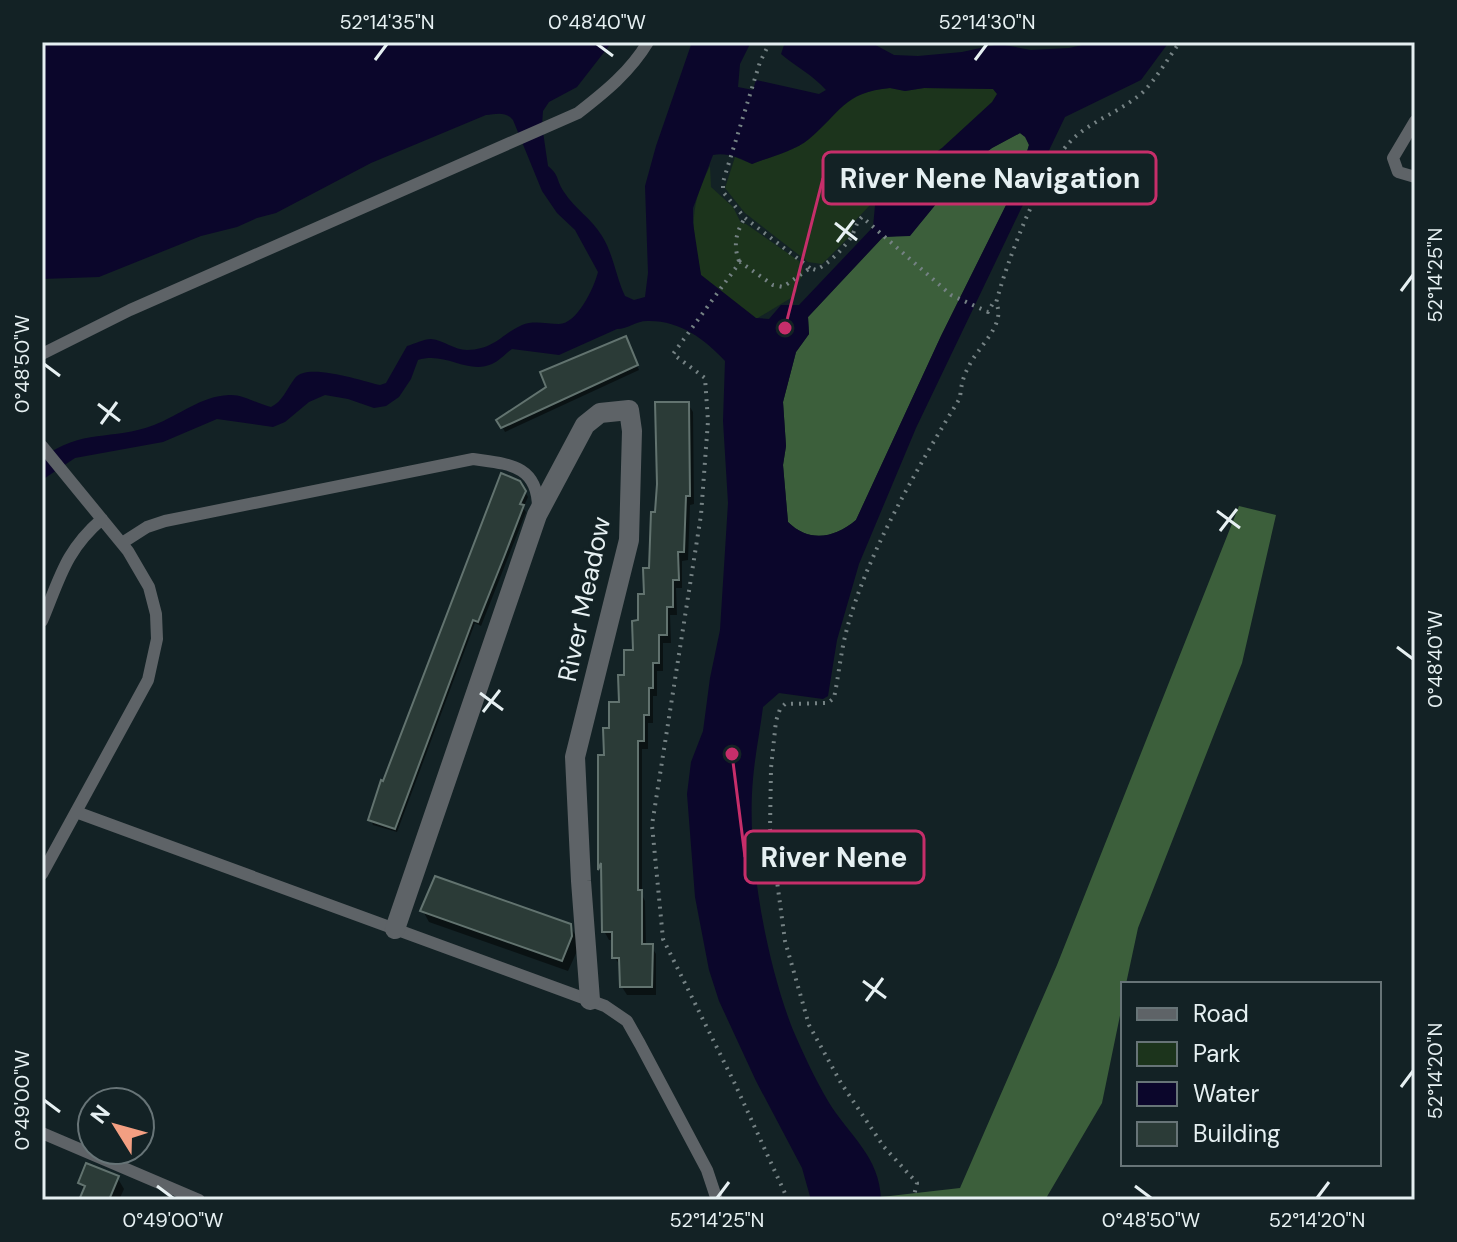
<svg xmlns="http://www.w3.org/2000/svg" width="1457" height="1242" font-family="'DM Sans',sans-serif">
	<rect width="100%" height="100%" fill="#132225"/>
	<path fill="#1c341c" d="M890,88L905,91L924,88L993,89L998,94L993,102L942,148L876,195L871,204L854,222L849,237L822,264L808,262L745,213L725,188L735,157L752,164C769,157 795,151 809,139C840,113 844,92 890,88Z
		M710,166L711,187L733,207L741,223L746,224L799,261C805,271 804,276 796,285L797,291L791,298L756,319L701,275C692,228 688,210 710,166Z"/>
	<path fill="#3c5f3b" d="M1020,133L1026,137L1029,145L1018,181L941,336L856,520C835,538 809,543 788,522L783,465L786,446L783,402L796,352L809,334L808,317L883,237L910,235L967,167L992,148Z
		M1239,506L1276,515L1242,663L1138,928L1126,984H1123V1001L1102,1103L1045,1200H881V1197L960,1188L1057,965Z"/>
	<path fill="#0b062b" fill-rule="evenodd" d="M42,42H612L577,87L549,102L543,111L542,125L548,166C560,176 556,180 564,192C574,208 592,219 602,236C613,253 616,277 625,296L634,300L645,297L648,273L645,186L656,146L692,42H751L740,64L738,87L753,90L756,80L819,94L826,90C814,76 795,66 781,54L785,42H870L894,55L918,56L962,52L999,44L1031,50L1069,48L1096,42H1169L1141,80L1065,117L916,428L859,564L837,640L828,696L823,699L779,693L763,707C760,731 755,755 753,779C746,852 766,962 793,1030C803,1053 815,1079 828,1101C849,1136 880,1156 881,1200H811L802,1168L756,1081L719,1001L709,970L695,897L687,794L691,762L703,731L710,678L720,630L728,503L723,421L725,361C705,339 679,320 647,321C636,321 628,329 617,329L559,355L512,349C505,354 499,361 492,364C467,375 446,351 418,360L411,379L399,397L386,406L374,408L348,399L325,395L309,402L285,422L273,427L217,419L163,442L75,458L42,480V458C82,428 112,441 154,425C180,415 201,396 229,395C243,394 257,404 271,407C283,401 286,390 295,378C307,362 362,381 380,385L386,383L407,346C414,344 424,339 431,339C444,340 454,350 467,350C495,349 500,335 522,325C534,320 547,324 559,324C577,324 594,288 598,272L575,230L557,213L542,191L513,120C506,111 496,114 486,115L371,163L276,213L257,218L237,227L201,236L99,277L42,279ZM890,88L905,91L924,88L993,89L997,94L992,102L942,148L876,195L873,227L799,305H781L769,319L756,318L701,275L693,223V208L713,155C726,152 740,158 752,164C769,157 795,151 809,139C840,113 844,92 890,88ZM1020,133L1025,137L1029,145L1018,181L941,336L856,520C835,538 809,543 788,522L783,465L786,446L783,402L796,352L809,334L808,317L883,237L910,236L967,166L992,148Z"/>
	<path fill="#0007" d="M628,343L639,370L505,432L499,420Z
		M688,404L693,412L694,504L690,505L688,560L682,561V588H676L677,615H670L671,643H663V671H657V696H653V723H648V749H642V895L645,901L646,946H651L656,954V995H627L622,987L621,966L614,957V940H609L604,931L603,875L600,869V757H606L611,730L635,652L651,570L657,514Z
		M523,488L528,497L523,508L526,512L481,626L475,623L397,832L373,825L371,820Z
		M423,911L570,926L577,938L578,949L568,971L429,922Z
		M117,1177L124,1189L119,1200H81L85,1191L80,1183Z"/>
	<path fill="#2b3b37" stroke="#62736f" stroke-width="2" d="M626,336L638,365L501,428L496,420L546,387L540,372Z
		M655,402H689L690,496H686L684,552H678L679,580H673V607H667V635H659V663H653V688H649V715H644V741H638V890H642V944H653L652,987H620L619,958H612V932H602L601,863L598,870V755H604L603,728H609V702H619L618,675H624V650H633L632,621L638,620V594H644L643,568H649L651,512H655L657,484Z
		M501,473L520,481L526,491L520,504L524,505L504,557L478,622L473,620L395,829L368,820L381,780L383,781Z
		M435,876L571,924L572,936L562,961L420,911Z
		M86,1163L119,1176L109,1200H79L85,1186L78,1183Z"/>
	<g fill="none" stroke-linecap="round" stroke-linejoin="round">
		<path stroke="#758284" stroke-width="4" stroke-dasharray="2 6" stroke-linecap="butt" d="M770,42L760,62L723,182V192L745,218L810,268
			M739,261C733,245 736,232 745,218
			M788,1200L735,1084L663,939L652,825L701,515L708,421L705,378L673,354L740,262L773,285L783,287L810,268L816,270C828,264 841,251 850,239C855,232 855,224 862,217L951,295L988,312L993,303H996
			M913,1200L917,1183L884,1147L841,1083L809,1025L785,941L770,829L771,768L776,721L780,709L785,704L828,703L834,698C839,674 841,649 848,625C869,550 919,465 960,398C961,386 963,376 969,366C977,348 1007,324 996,303C1007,261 1043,164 1076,136C1096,119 1123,110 1143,92C1157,78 1168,58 1180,42"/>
		<path stroke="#5e6367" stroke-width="12" d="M1415,121L1393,158L1398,172L1415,177
			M42,354L130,310L578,113C605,92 630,72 648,42
			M42,446L128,551L149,587L156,614L157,639L148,680L42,874
			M122,543L147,527L165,521L473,459C507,464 538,464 538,508
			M42,621C60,578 65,551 102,519
			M76,812L605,1006L627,1021L640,1044L707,1170L717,1200
			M42,1133L199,1200"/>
		<path stroke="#5e6367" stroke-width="20" d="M395,929L537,515L585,425L600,413L629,410L632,431L629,540L575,757L581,881L590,1000"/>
	</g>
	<path fill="none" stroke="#e6f0f2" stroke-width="3" d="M597,44L613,56M375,60L387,44M975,60L987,44M835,223L857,240M837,242L854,220M1401,291L1413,275M44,364L60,376M98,404L120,421M101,424L117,402M1217,511L1240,528M1220,531L1237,509M1397,647L1413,659M480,693L503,710M483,712L500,690M863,981L886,998M866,1001L883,978M1401,1087L1413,1071M44,1100L60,1112M157,1186L173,1198M1135,1186L1151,1198M717,1198L729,1182M1317,1198L1329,1182"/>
	<g text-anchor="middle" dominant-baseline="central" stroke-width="6" stroke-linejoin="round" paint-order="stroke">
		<g font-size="26" fill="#e6f0f2" stroke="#132225">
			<text transform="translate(584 599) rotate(-78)">River Meadow</text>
		</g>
	</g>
	<path fill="none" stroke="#c62e6a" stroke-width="3" d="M785 328L823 178M732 754L745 857"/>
	<g fill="#c62e6a" stroke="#132225" stroke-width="3">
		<circle cx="785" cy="328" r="8"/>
		<circle cx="732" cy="754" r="8"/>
	</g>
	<g fill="#132225" stroke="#c62e6a" stroke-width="3">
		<rect x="823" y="152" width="333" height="52" rx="8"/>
		<rect x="745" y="831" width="179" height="52" rx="8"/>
	</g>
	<g font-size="28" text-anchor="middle" font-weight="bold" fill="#e6f0f2">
		<text x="990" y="188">River Nene Navigation</text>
		<text x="834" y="867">River Nene</text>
	</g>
	<rect width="1457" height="1242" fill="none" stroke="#132225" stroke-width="88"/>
	<rect x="1121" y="982" width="260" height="184" fill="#132225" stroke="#677477" stroke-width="2"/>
	<rect x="1137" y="1008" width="40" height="12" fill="#5e6367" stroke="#677477" stroke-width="2"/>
	<text x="1193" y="1022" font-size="24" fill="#e6f0f2">Road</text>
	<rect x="1137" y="1042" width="40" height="24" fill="#1c341c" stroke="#677477" stroke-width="2"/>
	<text x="1193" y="1062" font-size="24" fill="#e6f0f2">Park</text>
	<rect x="1137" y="1082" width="40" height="24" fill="#0b062b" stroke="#677477" stroke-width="2"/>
	<text x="1193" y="1102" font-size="24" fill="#e6f0f2">Water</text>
	<rect x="1137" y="1122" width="40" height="24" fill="#2b3b37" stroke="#677477" stroke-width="2"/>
	<text x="1193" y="1142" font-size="24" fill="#e6f0f2">Building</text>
	<g transform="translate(116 1126) rotate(307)"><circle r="38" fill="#132225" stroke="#677477" stroke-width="2"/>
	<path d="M0-6L14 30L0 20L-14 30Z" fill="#f39f82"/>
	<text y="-12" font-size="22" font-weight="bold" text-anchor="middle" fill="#e6f0f2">N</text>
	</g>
	<rect x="44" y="44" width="1369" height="1154" fill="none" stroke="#e6f0f2" stroke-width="3"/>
	<g font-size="20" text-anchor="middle" fill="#e6f0f2">
		<text x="387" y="29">52°14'35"N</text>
		<text x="597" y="29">0°48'40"W</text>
		<text x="987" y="29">52°14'30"N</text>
		<text transform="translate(1435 275) rotate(-90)" y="7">52°14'25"N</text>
		<text transform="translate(22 364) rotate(-90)" y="7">0°48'50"W</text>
		<text transform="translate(1435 659) rotate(-90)" y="7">0°48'40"W</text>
		<text transform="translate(1435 1071) rotate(-90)" y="7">52°14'20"N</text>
		<text transform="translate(22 1100) rotate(-90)" y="7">0°49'00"W</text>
		<text x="173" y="1227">0°49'00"W</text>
		<text x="717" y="1227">52°14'25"N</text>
		<text x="1151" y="1227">0°48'50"W</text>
		<text x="1317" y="1227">52°14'20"N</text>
	</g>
</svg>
